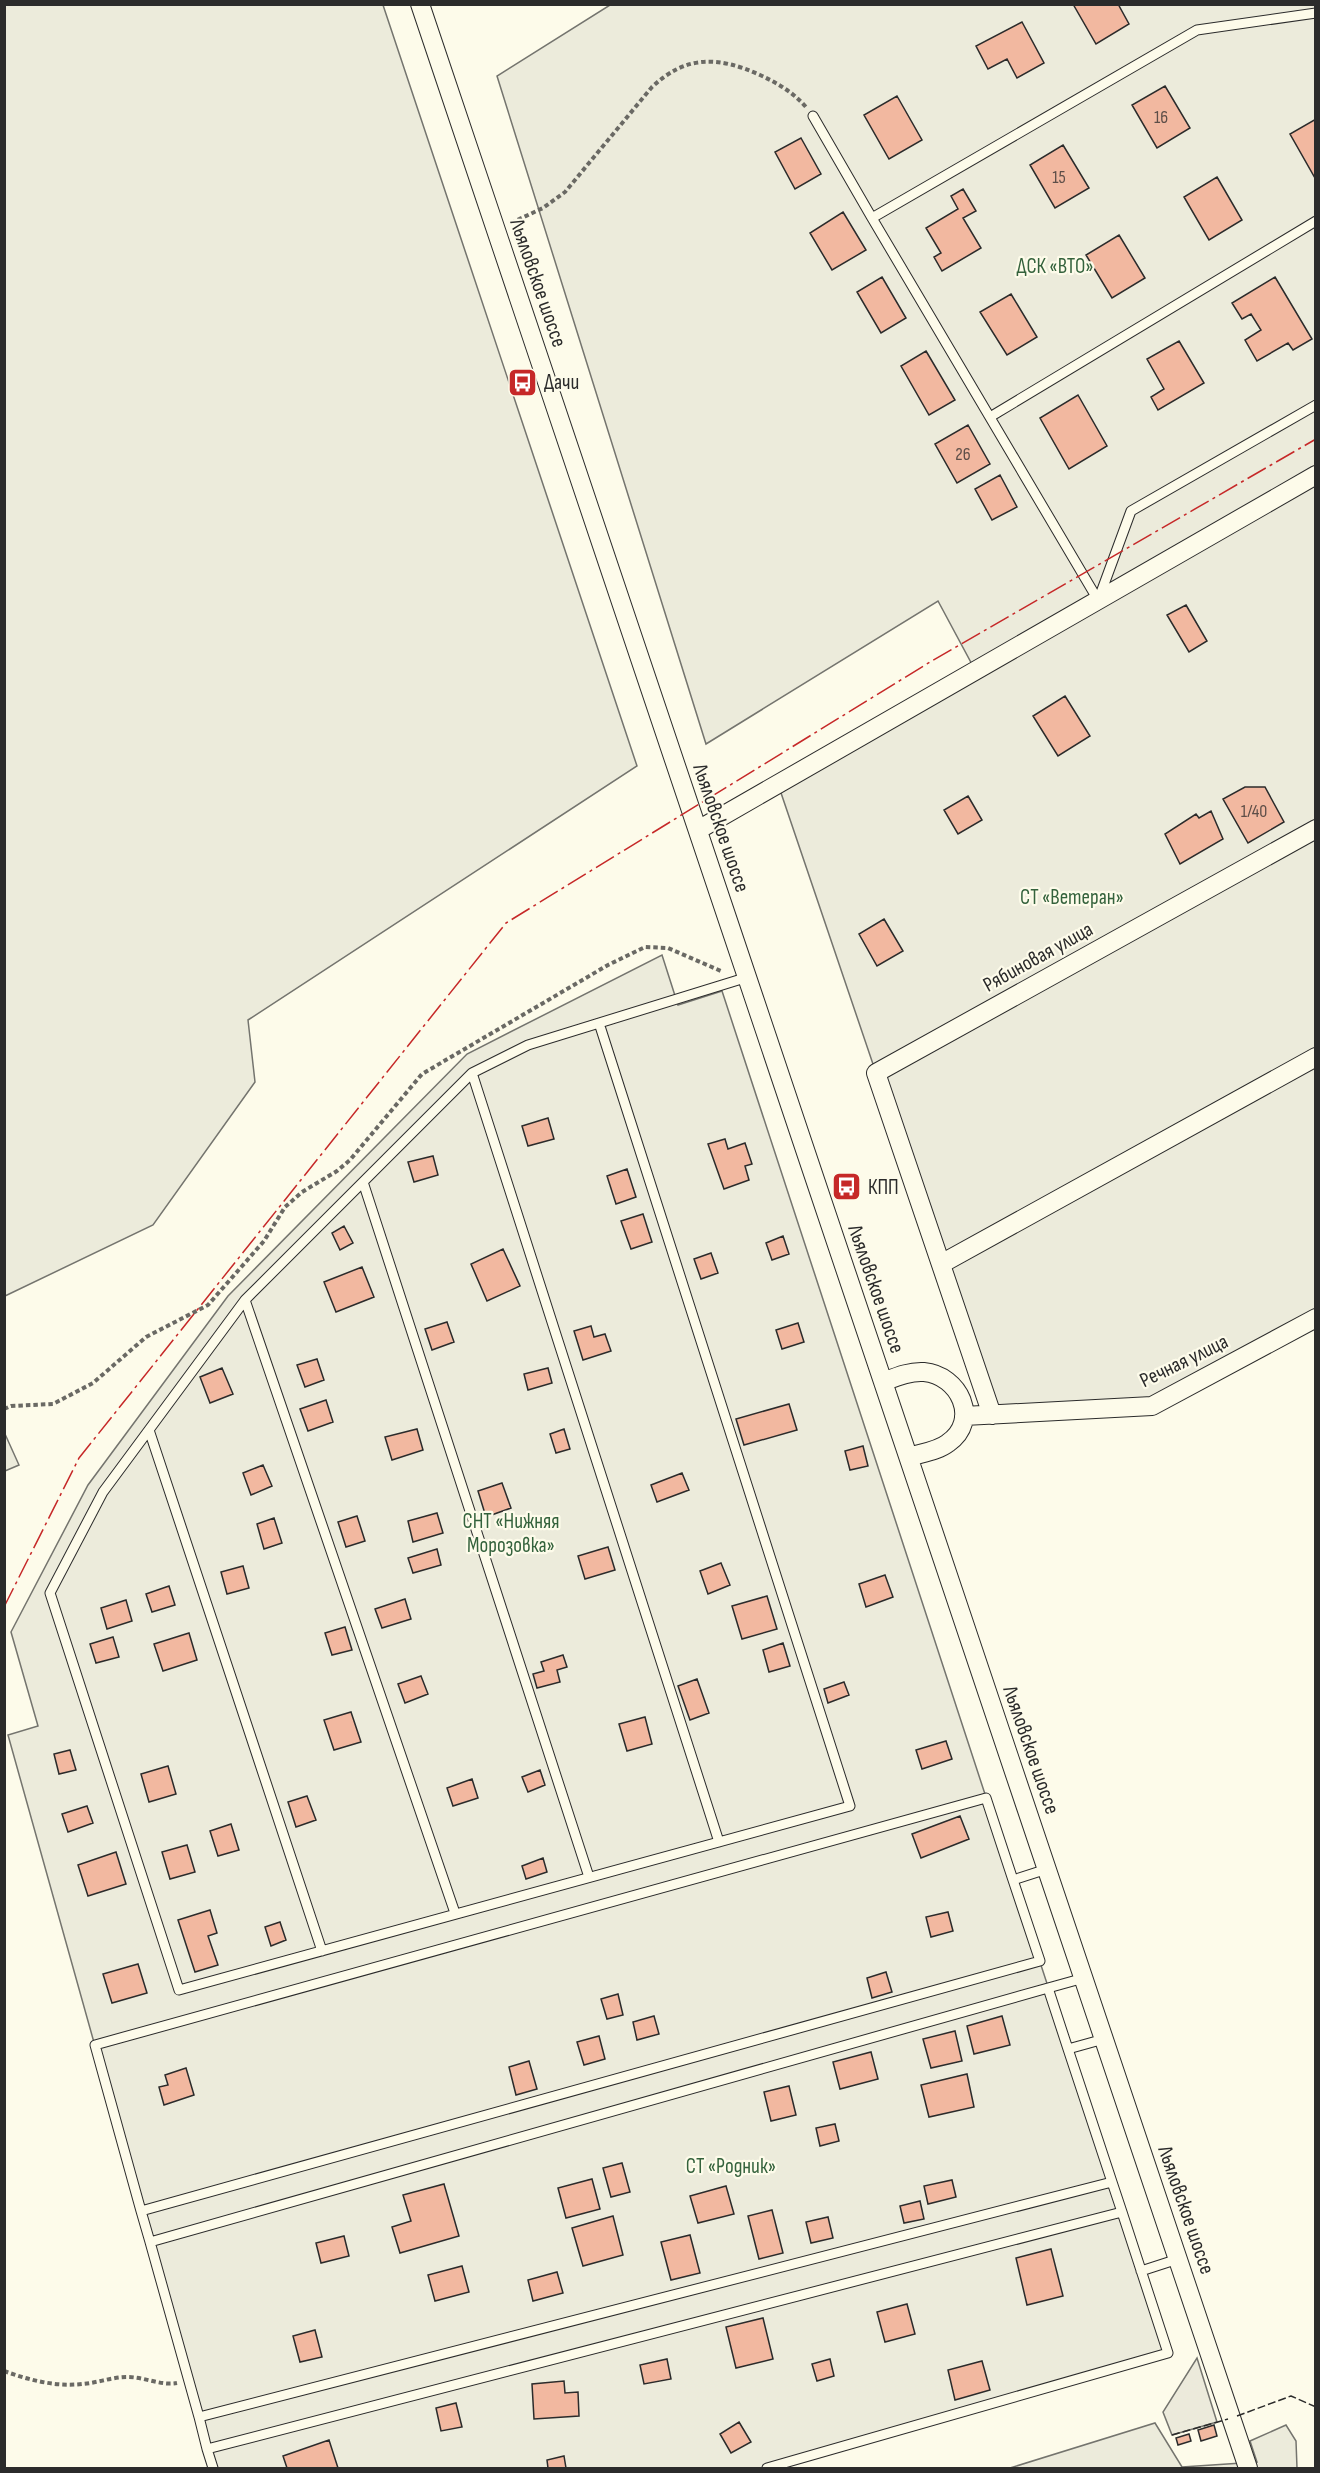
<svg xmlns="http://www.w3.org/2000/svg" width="1320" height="2473" font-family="'Sofia Sans Condensed',sans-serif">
	<rect width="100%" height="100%" fill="#fdfbea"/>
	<path fill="#ecebdb" stroke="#74746e" stroke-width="1.5" d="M5,4L383,5L637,766L248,1020L255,1082L153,1225L5,1296Z
		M610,5H1315V1318L1152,1406L992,1415L778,784L975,670L938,601L706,744L497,76Z
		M662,955L678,1005L722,991L1168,2353L767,2468H213L8,1735L38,1726L11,1632L88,1485L228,1296L467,1054Z
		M5,1434L19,1465L5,1471H4Z
		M1155,2423L1182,2467L1257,2462L1250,2441L1286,2425L1296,2441L1297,2468H1010Z"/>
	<path fill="#eceadb" stroke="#74746e" stroke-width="1.5" d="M1197,2358L1217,2422L1172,2435L1163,2412Z"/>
	<path fill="#f2b8a0" stroke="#2b2b2b" stroke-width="1.5" d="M1073,4H1118L1129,24L1096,44Z
		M1022,22L1044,63L1017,78L1007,59L988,69L976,46Z
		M1165,86L1190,128L1157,148L1132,105Z
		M897,96L922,140L889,159L864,115Z
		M1316,119V177L1315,178L1290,134Z
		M801,138L821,174L795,189L775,152Z
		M1063,145L1089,188L1055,208L1030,165Z
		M1217,177L1242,220L1209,240L1184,197Z
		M963,189L976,211L963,218L981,248L942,271L934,257L941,253L926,228L958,209L951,196Z
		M843,212L866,250L832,270L810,233Z
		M1119,235L1145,278L1112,298L1086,255Z
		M882,277L906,318L881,333L857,292Z
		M1275,277L1312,339L1293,350L1288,343L1257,361L1245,340L1261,330L1251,314L1242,319L1232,303Z
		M1011,294L1037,337L1007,355L980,312Z
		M1179,341L1204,383L1158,410L1151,397L1164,389L1147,359Z
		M926,351L955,400L929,415L901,366Z
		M1078,395L1107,446L1069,469L1040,418Z
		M968,425L990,464L957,483L935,444Z
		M1000,475L1017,507L992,520L975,489Z
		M1186,605L1207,641L1189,652L1167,615Z
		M1065,696L1090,736L1058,756L1033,716Z
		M1245,787H1265L1284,822L1248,843L1223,799Z
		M968,796L982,820L958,834L944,810Z
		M1211,811L1223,839L1180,864L1165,834L1196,814L1199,818Z
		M884,919L903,951L877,966L859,934Z
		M548,1118L554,1139L528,1146L522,1126Z
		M725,1139L728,1149L745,1143L752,1164L745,1166L749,1180L724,1189L708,1144Z
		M433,1156L438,1175L414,1182L408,1162Z
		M627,1169L636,1197L616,1204L607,1176Z
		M643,1214L652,1242L631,1249L621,1221Z
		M344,1226L353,1243L340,1250L332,1233Z
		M783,1236L789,1254L772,1260L766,1243Z
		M503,1249L520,1286L487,1301L471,1264Z
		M711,1253L718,1273L701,1279L694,1259Z
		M362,1267L374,1297L336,1312L324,1282Z
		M447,1322L454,1342L432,1350L425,1329Z
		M798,1323L804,1342L782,1349L776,1330Z
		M591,1326L594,1337L605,1334L611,1351L583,1360L574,1331Z
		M317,1359L324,1380L305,1387L297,1365Z
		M222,1368L233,1394L210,1403L200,1377Z
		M548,1368L552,1383L528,1390L524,1374Z
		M326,1400L333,1422L308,1431L300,1409Z
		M789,1404L797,1430L744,1445L736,1419Z
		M417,1429L423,1450L392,1460L385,1437Z
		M564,1429L570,1449L556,1453L550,1434Z
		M863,1446L868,1466L850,1470L845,1451Z
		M263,1465L272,1486L251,1495L243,1473Z
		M682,1473L689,1490L657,1502L651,1485Z
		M502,1483L511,1508L486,1517L478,1491Z
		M437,1513L443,1533L413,1542L408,1521Z
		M357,1516L365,1541L346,1547L338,1522Z
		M274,1518L282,1543L264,1549L257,1524Z
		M608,1547L615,1570L585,1579L578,1556Z
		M437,1549L441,1565L413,1573L408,1558Z
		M721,1563L730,1585L708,1594L700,1571Z
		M243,1566L249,1588L227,1594L221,1572Z
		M885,1575L893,1597L866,1607L859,1584Z
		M169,1586L175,1605L152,1612L146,1594Z
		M767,1596L777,1629L742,1639L732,1606Z
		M405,1599L411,1619L382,1628L375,1609Z
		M126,1600L132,1621L107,1629L101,1608Z
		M345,1627L352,1650L332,1655L325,1633Z
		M189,1633L197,1660L163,1671L154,1644Z
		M113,1637L119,1657L96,1663L90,1644Z
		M783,1643L790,1666L769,1672L763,1650Z
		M563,1655L567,1667L557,1670L560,1682L537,1688L533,1674L544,1671L541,1662Z
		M421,1676L428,1694L405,1703L398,1684Z
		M697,1679L709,1713L690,1720L678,1686Z
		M844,1682L849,1695L828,1703L824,1689Z
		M351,1712L361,1742L334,1750L324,1720Z
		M645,1717L652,1744L627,1751L619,1724Z
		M946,1741L952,1759L922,1769L916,1750Z
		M70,1750L76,1770L59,1774L54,1754Z
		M168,1766L176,1794L149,1802L141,1774Z
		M540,1770L545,1785L528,1792L522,1777Z
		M472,1779L478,1798L453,1806L447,1788Z
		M307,1796L316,1820L296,1827L288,1802Z
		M87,1806L93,1823L68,1832L62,1814Z
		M960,1816L969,1839L921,1858L912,1834Z
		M231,1824L239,1850L218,1856L210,1831Z
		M187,1845L195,1872L170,1879L162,1852Z
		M116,1852L126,1884L88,1896L78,1865Z
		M543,1858L547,1872L526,1879L522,1866Z
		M210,1910L217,1933L208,1936L218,1965L195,1972L178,1920Z
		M948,1912L953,1931L931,1937L926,1917Z
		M280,1922L286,1940L271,1946L265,1927Z
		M138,1964L147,1993L112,2003L103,1974Z
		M886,1972L892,1992L872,1998L867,1978Z
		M618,1994L623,2015L607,2019L601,1999Z
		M654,2016L659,2034L637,2040L633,2022Z
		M1002,2016L1010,2045L974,2054L967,2026Z
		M955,2031L962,2061L931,2068L923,2039Z
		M599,2036L605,2059L584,2065L577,2042Z
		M871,2052L878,2079L840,2089L833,2062Z
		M529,2061L537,2089L516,2095L509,2067Z
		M186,2068L194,2095L164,2105L159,2087L168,2085L165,2075Z
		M967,2074L974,2107L929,2117L921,2085Z
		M789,2086L796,2115L771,2121L764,2092Z
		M835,2124L839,2141L820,2146L816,2128Z
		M622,2163L630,2192L611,2197L603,2168Z
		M592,2179L600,2209L566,2218L558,2188Z
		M952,2180L956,2197L928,2204L924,2186Z
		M444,2184L459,2236L400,2253L392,2227L411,2221L403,2195Z
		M726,2186L734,2214L698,2223L690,2196Z
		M920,2201L924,2219L904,2223L900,2206Z
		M772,2210L783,2253L759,2259L748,2216Z
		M613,2216L623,2255L583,2266L572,2228Z
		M828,2217L833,2238L811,2243L806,2222Z
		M690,2235L700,2273L671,2280L661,2242Z
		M344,2236L349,2256L321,2263L316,2243Z
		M1051,2249L1063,2296L1027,2305L1016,2258Z
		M462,2266L469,2292L435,2301L428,2275Z
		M557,2272L563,2293L533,2301L528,2280Z
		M907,2304L915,2334L885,2342L877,2312Z
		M763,2318L773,2359L736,2368L726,2327Z
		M315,2330L322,2357L300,2362L293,2336Z
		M667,2359L671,2379L644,2384L640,2365Z
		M830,2359L834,2376L817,2381L812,2364Z
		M982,2361L990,2390L955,2400L948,2370Z
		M564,2381L565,2393L578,2392L579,2416L534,2419L532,2384Z
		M456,2403L462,2427L441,2431L436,2408Z
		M739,2422L751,2442L731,2453L720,2434Z
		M1214,2425L1217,2436L1201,2441L1198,2430Z
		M1189,2434L1191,2441L1178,2445L1176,2438Z
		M329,2440L338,2468H287L283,2456Z
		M564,2456L566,2468H548L547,2460Z"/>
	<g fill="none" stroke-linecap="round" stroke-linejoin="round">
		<defs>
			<path id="service" d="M813,116L872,218
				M990,417L1316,221
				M1099,598L1131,511L1316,405
				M1098,600L872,218L1197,30L1316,13
				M599,1023L850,1806L179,1990L50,1593L103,1492L245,1300L472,1073L528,1045L748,977
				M472,1073L719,1842
				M363,1182L589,1877
				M245,1300L455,1913
				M149,1430L322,1951
				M1013,1880L1040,1961L141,2211L95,2045L986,1798L1013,1880L1047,1869
				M1048,1988L1084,1978
				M1068,2049L1112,2182L199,2417L150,2242L1048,1988L1068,2049L1104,2039
				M1112,2182L1122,2212
				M141,2211L150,2242
				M1141,2271L1178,2259
				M199,2417L207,2449
				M213,2468L207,2449L1122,2212L1168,2353L767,2468"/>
			<path id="minor" d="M420,4L1248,2468
				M698,830L1316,475
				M941,1264L1316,1057
				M883,1382C896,1377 910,1371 924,1372C959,1375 981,1420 948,1443C938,1451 921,1453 909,1457
				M992,1415L876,1073L1316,829
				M964,1416L1152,1406L1316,1318"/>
		</defs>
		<use href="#service" stroke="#2b2b2b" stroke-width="11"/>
		<use href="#minor" stroke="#2b2b2b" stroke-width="20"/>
		<path stroke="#6a6964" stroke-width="4" stroke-dasharray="4.5 3" stroke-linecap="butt" d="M511,223L543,208L565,192L652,87C686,55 718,56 760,75C777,83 793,92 806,107
			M4,1409L11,1406L53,1404L93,1383L146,1337L208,1305L264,1241L285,1207L302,1192L337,1171L350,1160L422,1074L608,965L645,947L668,948L721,971
			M4,2371C29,2380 55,2387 82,2384C97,2383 112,2377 127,2377C145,2377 161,2386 177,2383"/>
		<use href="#service" stroke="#fdfbea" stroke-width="9"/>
		<use href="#minor" stroke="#fdfbea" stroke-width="18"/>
		<path stroke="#2b2b2b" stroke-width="1.5" stroke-dasharray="8 3" stroke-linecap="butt" d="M1237,2416L1291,2396L1316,2407
			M1172,2435L1228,2419"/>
		<path stroke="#c62828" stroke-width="1.5" stroke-dasharray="21 4.5 3 4.5" stroke-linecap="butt" d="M4,1607L79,1458L506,923L930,662L1316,439"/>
	</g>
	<defs>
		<symbol id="bus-square" viewBox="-11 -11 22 22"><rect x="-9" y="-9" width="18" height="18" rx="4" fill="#c62828" stroke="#fdfbea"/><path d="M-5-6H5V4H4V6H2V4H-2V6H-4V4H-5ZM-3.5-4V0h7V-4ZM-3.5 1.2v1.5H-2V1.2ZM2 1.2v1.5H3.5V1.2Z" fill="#fff"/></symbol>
	</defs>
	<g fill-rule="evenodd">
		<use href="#bus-square" x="506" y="366" width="33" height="33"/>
		<use href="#bus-square" x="830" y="1170" width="33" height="33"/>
	</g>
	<g text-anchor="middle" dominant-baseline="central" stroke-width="4.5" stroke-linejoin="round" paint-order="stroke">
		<g font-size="18" fill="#5d4e48">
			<text x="1161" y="117">16</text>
			<text x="1059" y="177">15</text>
			<text x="963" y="454">26</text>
			<text x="1254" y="811">1/40</text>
		</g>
		<g font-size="21" fill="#34623c" stroke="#fdfbea">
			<text x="1055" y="266">ДСК «ВТО»</text>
			<text x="1072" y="897">СТ «Ветеран»</text>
			<text x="511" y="1521">СНТ «Нижняя<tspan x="511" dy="24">Морозовка»</tspan></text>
			<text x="731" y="2166">СТ «Родник»</text>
		</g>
		<g font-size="21" fill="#2b2b2b" stroke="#fdfbea">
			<text transform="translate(538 283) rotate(71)">Льяловское шоссе</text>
			<text transform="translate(721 828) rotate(71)">Льяловское шоссе</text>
			<text transform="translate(1038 957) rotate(-29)">Рябиновая улица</text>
			<text transform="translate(876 1289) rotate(71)">Льяловское шоссе</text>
			<text transform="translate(1184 1361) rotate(-26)">Речная улица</text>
			<text transform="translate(1031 1750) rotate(71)">Льяловское шоссе</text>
			<text transform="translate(1186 2210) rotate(71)">Льяловское шоссе</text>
		</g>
		<g font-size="21" fill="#2b2b2b" stroke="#fdfbea" text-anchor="start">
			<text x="544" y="382">Дачи</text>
			<text x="868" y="1187">КПП</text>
		</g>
	</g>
	<rect width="1320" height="2473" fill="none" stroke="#2b2b2b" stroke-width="12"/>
</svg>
